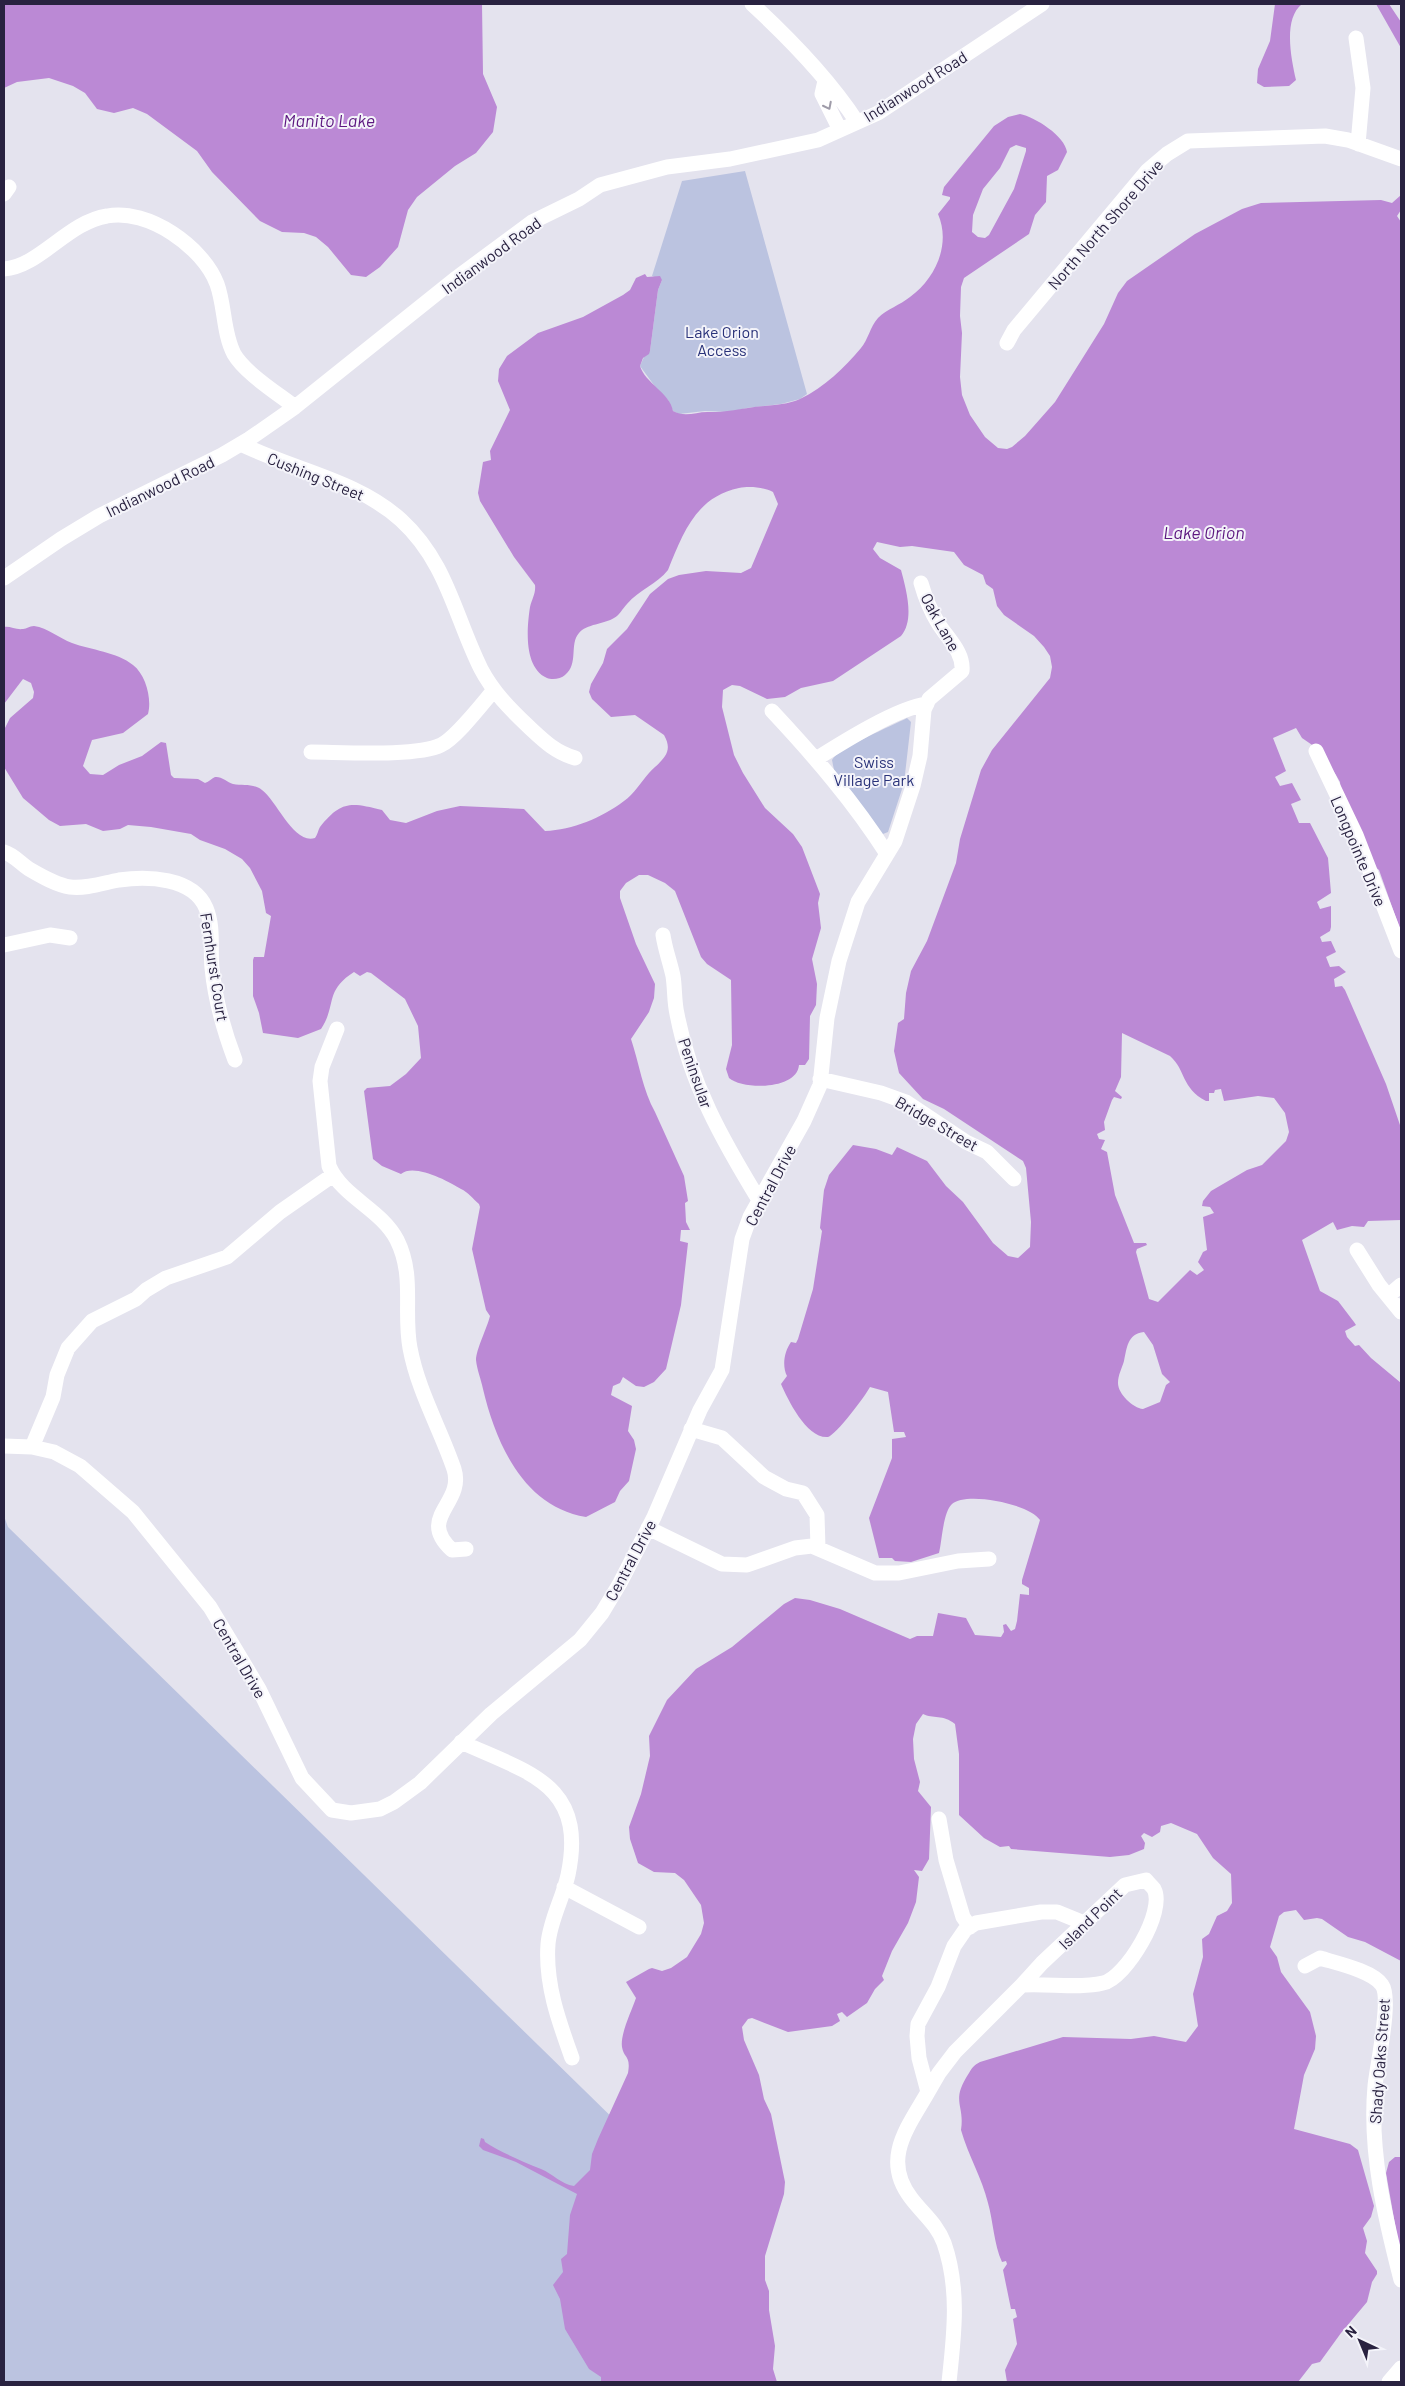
<svg xmlns="http://www.w3.org/2000/svg" width="1405" height="2386" font-family="Barlow,sans-serif">
	<rect width="100%" height="100%" fill="#e4e3ee"/>
	<path fill="#bbc3e0" d="M745,171L807,394L800,399L781,404L747,408L730,412L705,411L679,414L673,411L668,400L659,392L640,366L644,357L650,351L658,290L662,280L652,276L682,181Z
		M907,718L911,722L904,783L888,832L883,834L876,831L872,821L834,770L832,760C838,748 892,726 907,718Z
		M4,1516L8,1527L759,2261L642,2382H4Z"/>
	<path fill="#bb89d5" fill-rule="evenodd" d="M4,4H482L483,74L497,107L493,132L476,153L455,166L417,197L408,210L398,247L380,267L366,277L351,275L328,247L316,237L304,233L282,232L260,221L212,172L197,151L147,114L133,108L114,113L97,109L85,93L73,86L49,78L17,82L4,88Z
		M1275,4H1302C1283,19 1291,58 1296,80L1289,86L1264,87L1257,83L1258,69L1270,41Z
		M1376,4H1389L1401,22V48Z
		M1020,114C1035,117 1065,136 1067,152L1058,170L1047,176L1046,202L1035,215L1029,234L964,278L961,287L960,316L962,333L960,377L962,395L970,415L985,437L998,448L1007,449L1012,447L1025,436L1055,402L1104,324L1118,293L1127,281L1195,234L1242,209L1261,203L1381,200L1392,203L1401,195V210L1397,216L1401,222V932L1379,870L1375,867L1341,794L1340,782L1336,775L1318,749L1302,738L1296,728L1273,738L1286,771L1275,777L1280,786L1292,783L1301,800L1291,804L1299,823H1310L1328,858L1331,893L1317,902L1320,909L1331,906V927L1330,931L1320,937L1322,942L1331,941L1336,952L1326,957L1330,967L1339,966L1346,972L1334,979L1335,987L1342,986L1345,990L1386,1084L1401,1128V1220L1368,1221L1364,1227L1352,1226L1337,1230L1333,1222L1302,1240L1320,1291L1338,1301L1354,1322L1356,1325L1345,1331L1347,1337L1355,1346L1359,1345L1371,1358L1401,1383V1961L1365,1942L1348,1937L1322,1919L1317,1918L1304,1920L1296,1910L1284,1912L1279,1916L1270,1947L1277,1957L1281,1972L1310,2012L1316,2036L1315,2049L1304,2075L1294,2129L1350,2144L1358,2150L1374,2206L1371,2217L1363,2228L1367,2241L1365,2253L1377,2271V2274L1372,2282L1367,2302L1341,2333L1320,2362L1312,2364L1298,2382H1007L1005,2370L1017,2344L1013,2319L1017,2317L1015,2309H1011L1003,2270L1007,2264L1006,2261L1002,2262C994,2245 993,2220 988,2203C982,2178 968,2155 961,2130C965,2104 950,2102 969,2073C972,2068 974,2065 980,2062L1063,2037L1131,2039L1154,2036L1186,2042L1198,2026L1193,1994L1203,1957L1202,1939L1209,1934L1217,1916L1227,1911L1232,1903L1231,1874L1213,1858L1197,1834L1171,1823L1161,1826L1160,1832L1152,1837L1144,1833L1141,1836L1145,1843L1144,1849L1129,1855L1110,1857L1011,1849L1009,1846L1000,1847L984,1838L959,1815V1754L955,1724C943,1714 933,1719 923,1714L916,1724L913,1739L914,1759L920,1782L918,1791L931,1807L929,1859L922,1871L914,1870L919,1877L916,1902L908,1923L892,1951L882,1976L884,1980L875,1989L867,2003L847,2017L842,2012L837,2014L840,2021L832,2026L788,2032L752,2018L748,2019L742,2027L744,2040L759,2075L764,2099L771,2114L785,2182L784,2194L765,2256V2280L769,2291V2310L775,2346L773,2369L777,2382H601V2377L589,2369L565,2329L560,2299L553,2285L563,2272L561,2259L567,2254L570,2215L577,2194L516,2162L483,2150L479,2146L481,2138L484,2139L485,2142C502,2153 522,2161 541,2169C553,2174 561,2184 574,2186L590,2170L592,2154L598,2139L628,2073C631,2055 624,2059 622,2047C620,2034 632,2010 636,1998L626,1982L649,1969L652,1968L662,1971L671,1968L687,1957L701,1934L704,1923L701,1905L684,1880L675,1873L654,1872L638,1863L630,1839L629,1827L641,1794L650,1756L649,1736L667,1700L696,1669L732,1647L784,1604L795,1598L810,1600L840,1609L910,1639L917,1636H933L938,1613L966,1618L975,1635L1001,1637L1004,1632L1003,1625L1006,1624L1011,1631L1015,1629L1017,1621L1020,1594L1029,1595V1588L1022,1584V1580L1040,1520C1030,1504 966,1491 952,1504C943,1512 942,1541 939,1553L911,1562L895,1561L892,1558H879L869,1518L892,1458V1439L906,1437L904,1432H894L888,1392L870,1387C866,1395 836,1435 828,1437C807,1439 788,1400 781,1384L787,1376C782,1366 784,1352 791,1342L796,1343L798,1339L813,1289L822,1231L820,1228L824,1190L829,1175L853,1145L876,1149L892,1155L897,1147L927,1161L946,1186L963,1202L993,1243L1008,1256L1018,1258L1030,1247L1031,1222L1026,1168L1023,1161L944,1109L923,1099L899,1073L894,1051L898,1023L904,1019L906,993L911,971L927,941L956,863L960,839L981,770L992,750L1050,678L1052,667L1050,656L1044,647L1034,636L1004,615L997,606L993,589L986,584L983,575L964,565L954,552L912,546L900,547L877,542L873,549L880,558L901,570C906,589 915,620 901,636L833,681L801,688L785,697L767,699L740,686L732,685L723,690L722,707L734,755L743,773L765,808L793,834L802,847L820,894L818,903L821,928L812,959L817,984L816,1005L810,1016L809,1059L805,1065H799C797,1090 743,1090 729,1078L726,1069L732,1045L731,980L707,964L701,957L675,891L665,883L648,875H639L626,883L620,891V898L636,944L655,984L654,998L649,1012L631,1039C639,1063 643,1091 655,1112L684,1176L688,1201L685,1203L686,1222L690,1230H681L680,1241L688,1243L681,1305L666,1369L654,1382L644,1387L636,1386L623,1377L620,1383L613,1386L611,1395L632,1406L628,1431L634,1440L636,1449L629,1481L620,1491L615,1502L586,1517C524,1507 496,1444 483,1389C481,1379 477,1370 476,1360C476,1350 487,1328 490,1316L486,1310L472,1249L480,1207L479,1204C473,1199 468,1192 461,1189C448,1181 414,1163 401,1174L382,1166L373,1159L364,1091L367,1088L390,1086L406,1074L421,1058L418,1026L405,999L371,973L367,972L360,976L354,972C324,991 337,1005 321,1029L298,1038L263,1033L259,1013L253,996V960L254,957H264L271,916L266,913L262,891L250,868L242,859L225,849L200,840L191,834L151,827L128,825L120,829L103,831L86,824L60,826L49,820L23,798L4,767V730L10,718L33,698L34,692L31,683L23,679L4,704V627C10,626 16,630 23,629C27,629 29,626 34,626C48,628 59,638 72,643C91,650 117,652 133,665C146,675 152,699 148,714L123,733L92,740L83,766L90,774L103,775L119,765L142,756L161,742L166,743L171,775L174,778L198,779L205,783C209,782 212,778 215,777C221,776 227,782 233,784C243,786 253,783 262,790C277,801 294,845 315,838C318,834 318,830 320,827C341,801 350,802 382,810L390,820L406,823L437,811L460,806L524,809L545,831C573,830 601,818 624,801C634,794 641,782 649,773C660,761 675,754 664,735L635,715L611,717L592,699L589,692L591,684L603,663L607,649L627,629L650,594L668,579L679,575L706,571L741,573L751,568L778,504L773,492C764,487 749,486 739,488C696,497 683,533 668,570C657,584 639,590 627,604C622,609 620,615 614,618C605,624 586,624 579,633C569,644 579,664 565,675C561,679 552,680 547,678C523,667 527,627 530,607C532,599 536,593 535,585L514,557L480,501L478,493L483,462L491,460L490,451L510,410L498,381L499,369L507,356L538,333L583,317L623,295L630,290L636,278L645,274L647,277L660,276L662,280L658,290L650,351L649,354L643,358L640,366C645,383 670,393 673,411C686,418 697,411 710,412C726,412 733,410 748,408C765,405 785,406 800,399C825,387 844,368 861,348C868,340 870,327 878,318C887,309 900,305 910,297C936,278 951,244 938,214L950,199V197L942,195L944,187L994,126L1008,117ZM1016,145L1026,148V151L1014,189L989,235L985,238L978,237L972,232L973,215L983,189L1000,168L1010,148ZM1122,1033L1170,1056C1186,1070 1181,1088 1206,1101H1209V1093H1214L1215,1090L1221,1089L1224,1101L1258,1096L1274,1098L1285,1113L1289,1132L1286,1141L1262,1165L1247,1170L1211,1191L1203,1201L1202,1206L1210,1207L1214,1213L1203,1217L1207,1250L1203,1252L1198,1262L1204,1270L1197,1275L1190,1270L1158,1302L1149,1299L1136,1252L1137,1249L1147,1245L1146,1243H1134L1115,1195L1107,1152L1101,1149L1105,1140L1099,1139L1097,1134L1105,1130L1104,1122L1112,1100L1114,1097L1121,1099L1122,1097L1115,1091L1121,1077ZM1144,1332L1153,1345L1162,1374L1170,1382L1166,1385L1160,1402L1143,1409C1133,1408 1118,1394 1118,1383C1118,1375 1122,1368 1124,1361C1127,1348 1127,1334 1144,1332Z
		M1395,2157H1401V2250L1399,2247L1386,2173L1389,2162Z"/>
	<g fill="none" stroke-linecap="round" stroke-linejoin="round">
		<path stroke="#fff" stroke-width="15" d="M752,4C790,39 829,79 857,122
			M1356,38L1363,88L1358,144
			M825,81L822,94L840,130
			M4,194L9,187
			M4,269C39,267 68,222 107,216C148,208 203,247 217,284C225,306 223,333 234,354C245,373 277,393 295,407
			M1007,343L1014,330L1147,171L1167,154L1188,141L1325,136L1348,140L1401,159
			M241,444C293,470 357,480 401,520C447,562 455,617 481,669C493,692 510,709 529,727C544,741 555,752 575,758
			M4,578L61,539L99,516L222,455L249,439L295,407L455,279L532,222L579,199L600,185L667,167L730,159L818,140L878,113L1042,4
			M772,711C814,756 854,802 887,854
			M1316,751L1356,835L1401,951
			M311,752C340,752 417,757 441,745C456,738 482,704 494,690
			M816,759C843,742 897,708 927,704
			M4,852C14,855 20,863 29,869C41,876 56,885 70,887C86,889 103,883 119,880C147,876 193,877 206,908C214,927 210,948 212,968C215,999 224,1031 235,1060
			M663,935C665,949 670,962 673,976C675,988 674,1001 677,1014C690,1083 723,1141 759,1200
			M4,945L50,935L70,938
			M337,1029L322,1067L320,1081L329,1166C342,1197 381,1209 397,1240C415,1276 403,1311 410,1348C418,1391 440,1428 454,1469C465,1504 416,1517 452,1550L466,1549
			M820,1079L881,1093L906,1102L966,1142L987,1152L1014,1179
			M1357,1250L1379,1285L1401,1312
			M1388,1296L1401,1285
			M691,1429L722,1438L764,1477L786,1489L803,1493L817,1515L818,1548
			M4,1446L32,1447L54,1452L80,1466L133,1512L210,1607L259,1689L302,1778L332,1810L351,1813L380,1809L394,1802L420,1783L491,1714L580,1640L602,1613L620,1583L654,1517L700,1410L722,1370L742,1239L750,1217L804,1121L820,1085L827,1018L839,961L858,902L895,841L913,786L920,756L924,710L929,699L962,671C964,652 947,638 938,623C930,610 925,597 921,583
			M32,1447L53,1397L57,1375L68,1348L92,1321L136,1299L146,1290L166,1278L227,1257L280,1212L333,1175
			M648,1528L722,1564L747,1565L795,1548L812,1546L875,1573H899L958,1561L989,1559
			M461,1742C529,1773 587,1784 568,1875C563,1898 550,1920 548,1944C545,1984 559,2022 572,2058
			M939,1819L946,1860L963,1917L970,1927
			M564,1887L639,1927
			M1305,1966L1320,1958C1336,1963 1373,1971 1382,1985C1392,1999 1377,2065 1375,2086C1369,2151 1385,2218 1401,2280
			M928,2092L939,2073L955,2052L1022,1985C1048,1983 1079,1989 1103,1983C1126,1978 1166,1911 1154,1889C1152,1886 1148,1883 1146,1880L1125,1885L1042,1963L1022,1985
			M949,2382C954,2336 960,2289 944,2243C937,2224 923,2214 911,2198C881,2159 908,2127 928,2092L919,2058L917,2036L918,2024L938,1987L954,1946L965,1930L976,1923L1041,1912H1057L1084,1923
			M1389,2382L1401,2368"/>
	</g>
	<defs><path id="oneway-chevron" d="M-2-3.5L2.5 0L-2 3.5" fill="none" stroke-width="1.6" stroke-linecap="round" stroke-linejoin="round" transform="scale(1.25)"/></defs>
	<use stroke="#9f9ca9" href="#oneway-chevron" transform="translate(828 106) rotate(63)"/>
	<g text-anchor="middle" dominant-baseline="central" stroke-width="4" stroke-linejoin="round" paint-order="stroke">
		<g font-size="16" fill="#292240" stroke="#f4f4fa">
			<text transform="translate(915 86) rotate(-32)">Indianwood Road</text>
			<text transform="translate(1105 224) rotate(-49)">North North Shore Drive</text>
			<text transform="translate(491 255) rotate(-36)">Indianwood Road</text>
			<text transform="translate(316 476) rotate(22)">Cushing Street</text>
			<text transform="translate(160 486) rotate(-26)">Indianwood Road</text>
			<text transform="translate(941 622) rotate(61)">Oak Lane</text>
			<text transform="translate(1359 851) rotate(67)">Longpointe Drive</text>
			<text transform="translate(215 967) rotate(81)">Fernhurst Court</text>
			<text transform="translate(696 1073) rotate(71)">Peninsular</text>
			<text transform="translate(937 1123) rotate(30)">Bridge Street</text>
			<text transform="translate(770 1185) rotate(-62)">Central Drive</text>
			<text transform="translate(630 1560) rotate(-62)">Central Drive</text>
			<text transform="translate(240 1658) rotate(60)">Central Drive</text>
			<text transform="translate(1090 1918) rotate(-44)">Island Point</text>
			<text transform="translate(1379 2061) rotate(-86)">Shady Oaks Street</text>
		</g>
		<g font-size="16" fill="#293279" stroke="#f4f4fa">
			<text x="722" y="331">Lake Orion<tspan x="722" dy="18">Access</tspan></text>
			<text x="874" y="761">Swiss<tspan x="874" dy="18">Village Park</tspan></text>
		</g>
		<g font-size="18" font-style="italic" fill="#5d1880" stroke="#f4f4fa">
			<text x="329" y="120">Manito Lake</text>
			<text x="1204" y="532">Lake Orion</text>
		</g>
	</g>
	<rect width="1405" height="2386" fill="none" stroke="#292240" stroke-width="10"/>
	<g transform="translate(1360 2341) rotate(316)" stroke="#f4f4fa" stroke-width="4" paint-order="stroke">
	<path d="M0-4L9 19L0 12L-9 19Z" fill="#292240"/>
	<text y="-8" font-size="14" font-weight="bold" text-anchor="middle" fill="#292240">N</text>
	</g>
</svg>
